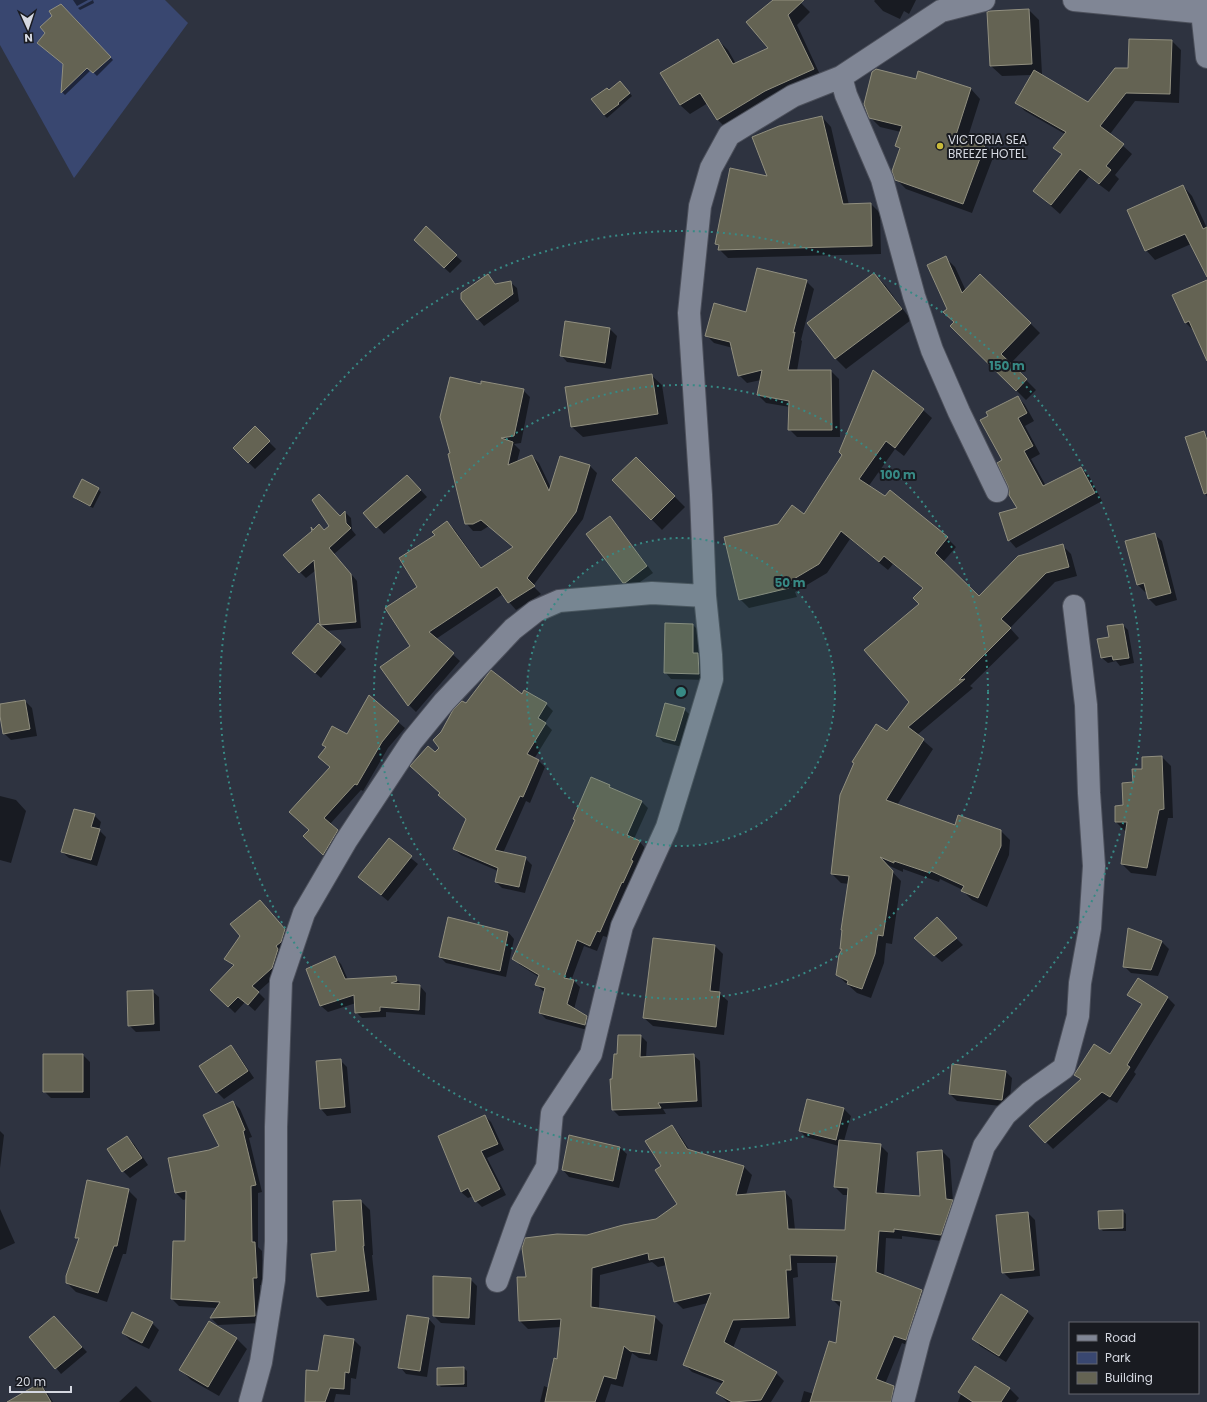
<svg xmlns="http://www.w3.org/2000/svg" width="1207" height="1402" font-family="Poppins,sans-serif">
	<rect width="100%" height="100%" fill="#2e3340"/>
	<path fill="#394770" d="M0,0H165L188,23L74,178L0,45Z"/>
	<path fill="#0007" d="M73,0H88L77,6Z
		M93,0L94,3L80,10L78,8Z
		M775,0H798L810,12L797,25L822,79L727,129L718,120L708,103L690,114L680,105L718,40L728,50L736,64L769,48Z
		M875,0H916L909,14L904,11L900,19L883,11L874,1Z
		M61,5L113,60L97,76L91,70L65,95L62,92L64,64L47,33L53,16Z
		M1029,10L1039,20L1042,74H1039L1089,103L1129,69L1172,41L1181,50L1179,103L1135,101L1110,134L1132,154L1115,175L1119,179L1109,192L1089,177L1060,214L1034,191L1062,155L1055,148L1065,134L1025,111L1016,102L1032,75L1002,76L991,66L988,13Z
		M919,72L971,89L980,99L967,140L984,146L994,155L972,213L906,189L896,179L901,150L896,146L901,132L880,127L870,117L916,80Z
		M623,85L632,96L607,118L604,115L609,91Z
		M822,117L831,127L849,205L871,204L880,213L881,254L728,258L719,249V247L716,244L769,177Z
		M1183,186L1192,196L1207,228V271L1191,244L1155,260L1146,250Z
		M420,246L456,256L462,261L450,273Z
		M945,257L955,267L966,291L1030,323L1040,333L1010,364L1036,390L1026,400L952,326L955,323L948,309Z
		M874,274L885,285L911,320L846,369L835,358Z
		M488,275L496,284L510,282L517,288L519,301L484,326L478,319Z
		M806,281L814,289L801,340L802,341L797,371H831L839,379L840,437H797L789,429L790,407L766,403L758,395L761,380L747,383L739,375L733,348L714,343L706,335Z
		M1207,281V358L1193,328L1192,329L1186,323Z
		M566,322L610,329L617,336L611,369L567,362L561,355Z
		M651,375L662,385L668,424L583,437L572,427L566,388Z
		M481,385L523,390L530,397L521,443L514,444L520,450L517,462L532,456L539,463L551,488L590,466L597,473L583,519L533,586L541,594L516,610L509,602L503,594L436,639L460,661L416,712L409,705L382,667L411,646L418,588L437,536L446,522L454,529L482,568L514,547L489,526L481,531H473L466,523L451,454Z
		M1018,397L1025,405L1034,421L1025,426L1040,454L1031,459L1046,486L1081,468L1089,476L1102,501L1016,548L1009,540L1018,508L1010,492L1003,460Z
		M923,410L932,418L904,456L895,449L868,487L885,498L890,491L947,538L956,547L943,562L979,597L1062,545L1071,554L1077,576L1055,582L1010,628L1019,638L970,686L973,688L917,735L933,749L897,805L956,826L1001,831L1010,840L1009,855L987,907L972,900L963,891V890L940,879L939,882L903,869V872L885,864L901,881L892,944L886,943L884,963L871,998L857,993L837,975L842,950L841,948L849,884L841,883L832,874L911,702L920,604L924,589L893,564L888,570L850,539L827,573L795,592L797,597L749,608L740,599L779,525L804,515L843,456Z
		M255,428L276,449L255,469L234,448Z
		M1203,432L1207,436V497L1186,438Z
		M636,458L685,507L662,530L613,480Z
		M414,483L427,497L384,534L365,513Z
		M98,489L101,492L93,508L77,500L74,497Z
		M345,512L351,518L352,530L356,535L334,554L357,581L361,628L326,631L346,649L321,678L293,653L322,627L316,570L306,578L300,572L325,531Z
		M610,517L616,524L653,573L630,589L624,582Z
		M1155,535L1162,541L1177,600L1156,606L1149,599L1147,591L1145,592L1138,585L1126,542Z
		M666,624L693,625L700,632L699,655L705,661L706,680L671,679L665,672Z
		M1123,625L1128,630L1134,663L1120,666L1116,661L1108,663L1102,658L1110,637Z
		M522,695L546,704L553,711L545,723L552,730L534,759L538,760L545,767L530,803L526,801L503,853L525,858L532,865L525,893L502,888L496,882L498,871L461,855L454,849L467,820L441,793L435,754L440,748L466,705Z
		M369,697L405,728L388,748L363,791L361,790L330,824L344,837L330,860L311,843L310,831L331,768L319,757L327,748L323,745L347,736Z
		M25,701L32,708L37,736L11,740L4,733L0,705Z
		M684,709L691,716L682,747L663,742L657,735Z
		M1162,757L1171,766L1173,818H1168L1156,876L1131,873L1122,864L1127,831H1125L1116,822V806H1124L1134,783L1143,770Z
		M609,786L614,790L642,802L648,808L634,839L639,841L645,848L637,866L639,868L607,937L603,936L597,951L584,946L571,981H574L580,987L574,1009L587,1017L593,1023L591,1031L546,1019L540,1013L545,991H543L537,985L539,977L520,965L514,958L575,821L574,819Z
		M0,796L16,800L26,811L11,863L0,860Z
		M94,815L101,822L99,830L106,837L97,866L69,858L62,852Z
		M389,840L418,864L388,901L359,877Z
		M260,901L291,936L278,974L258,992L265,999L255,1011L245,1002L235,1013L211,990L234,966L225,959L241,936Z
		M449,918L508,932L514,939L506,977L446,963L440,957Z
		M936,918L963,945L942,962L922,945Z
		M1129,929L1162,942L1169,949L1158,976L1131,973L1124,966Z
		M715,946L723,954L719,993L728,1001L724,1035L653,1026L644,1018Z
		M334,957L341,964L348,980L395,977L402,985L420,986L426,993L425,1015L386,1012V1017L362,1018L356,1012V1003L328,1012L321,1006L307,969Z
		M1138,979L1168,998L1175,1005L1134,1072L1136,1074L1117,1103L1109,1099L1053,1149L1030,1126L1081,1080L1076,1075L1110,1055L1142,1005L1129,994Z
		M152,991L159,997L160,1031L136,1032L129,1025Z
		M641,1036L647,1042L646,1058L693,1055L700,1061L702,1107L663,1109L666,1114L619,1116L613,1110V1080L618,1055Z
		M231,1046L237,1053L254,1078L224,1099L217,1092Z
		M83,1055L90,1062V1098H51L44,1091Z
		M340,1060L347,1067L351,1113L327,1116L321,1109Z
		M1006,1072L1012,1078L1009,1107L957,1101L950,1094Z
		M808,1100L844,1109L851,1116L844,1141L880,1145L888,1153L884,1195L921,1197L942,1151L950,1159L953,1202L960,1209L949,1242L902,1236V1239L886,1238L884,1276L922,1291L930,1299L914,1348L902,1343L885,1384L894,1387L901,1395L900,1402H801L804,1391L814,1394L837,1345L841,1308L833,1300L837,1263H797L798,1277L793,1278L796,1326L741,1328L733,1348L776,1373L784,1381L771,1402H727L718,1393L723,1384L692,1372L684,1364L708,1303L683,1309L675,1301L667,1265L658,1267L652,1262L600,1275L599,1309L655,1317L663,1325L657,1361L639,1358L632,1353L623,1387L611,1384L605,1402H540L544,1386L549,1388L557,1360L561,1327L528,1329L520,1321L527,1278L587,1236L657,1220L679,1204L662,1166L671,1126L679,1134L690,1151L744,1167L752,1175L746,1195L785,1192L792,1200L795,1230L846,1231L849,1195H843L835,1187L839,1146L806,1137L800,1131Z
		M233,1102L240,1109L252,1137L249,1138L262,1192L258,1193V1247L262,1251L263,1285H260L262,1323L218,1325L211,1318L218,1308L179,1306L172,1299L186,1242L187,1199L183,1200L175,1192L209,1151L221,1147Z
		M485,1116L491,1122L504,1150L487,1158L506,1195L482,1207L476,1201L473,1196L468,1198L461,1192L439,1137Z
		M0,1131L4,1135L0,1168Z
		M127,1137L134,1144L148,1165L130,1178L123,1171Z
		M570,1137L620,1148L627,1154L619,1188L569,1177L563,1170Z
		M128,1190L137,1199L126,1254H123L107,1302L76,1292L67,1283L79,1240L76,1237Z
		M361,1201L370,1210L373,1255H372L377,1300L327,1306L318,1297Z
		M0,1209L15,1243L0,1250Z
		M1123,1211L1126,1214V1231H1103L1100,1228Z
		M1028,1213L1035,1220L1040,1276L1010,1279L1003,1272Z
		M470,1279L477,1286L475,1325L441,1323L434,1316Z
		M1027,1312L1034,1318L1006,1362L980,1346L974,1339Z
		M429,1319L435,1326L427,1377L406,1374L400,1367Z
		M152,1323L159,1330L149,1349L130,1340L123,1333Z
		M209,1323L237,1339L247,1349L219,1396L191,1380L181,1370Z
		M72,1336L87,1352L61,1374L31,1337Z
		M354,1340L361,1347L356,1379L351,1378L350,1395L336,1394L334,1402H305L319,1372Z
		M975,1367L1010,1389L1019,1398L1016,1402H958L961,1394Z
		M464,1368L467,1371V1387H441L438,1384Z
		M40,1384L46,1391L53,1402H9Z
		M136,1386L152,1402H119Z"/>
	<path fill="#646353" stroke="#918f7f" d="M773,0H804L788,15L814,69L765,91L717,120L700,93L680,105L660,73L718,39L733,64L768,48L746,22Z
		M61,4L111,57L93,73L87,68L61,93L63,64L37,43L45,33L40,27L52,16L49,11Z
		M1029,9L1032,64L990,66L987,12L990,11Z
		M1129,39L1172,40L1170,94L1126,93L1100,126L1124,144L1106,166L1111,170L1099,184L1080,169L1051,205L1033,191L1062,154L1053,148L1066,132L1015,103L1034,70L1088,102L1115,68H1128Z
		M876,69L916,79L918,71L971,88L956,135L985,145L963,204L895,180L892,171L900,148L895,146L902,126L869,118L864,104L872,72Z
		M620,81L630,93L618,103L619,104L604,115L591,99L607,88L609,90Z
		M822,116L843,204L871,203L872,246L718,250L719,245L715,244L730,168L767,176L752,137L779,126Z
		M1183,185L1203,229L1207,227V277L1185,234L1145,251L1127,210Z
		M426,226L457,255L444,268L414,240Z
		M946,256L962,293L980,274L1031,323L1001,354L1027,379L1016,391L950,326L954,322L943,312L947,309L927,265Z
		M757,268L807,280L793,333L795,332L788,370H831L832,430H788L789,401L757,395L762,370L738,376L730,342L705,336L714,303L746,312Z
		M874,273L902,309L835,359L807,323Z
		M488,274L495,284L511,281L513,294L477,320L461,299V293Z
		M1207,280V361L1189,321L1185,323L1172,295Z
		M565,321L610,328L605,363L560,356Z
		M873,370L924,409L895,448L886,441L859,479L885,496L890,490L948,537L935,553L979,596L1018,556L1063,544L1069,567L1046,573L1001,619L1011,628L959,680L965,679L908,727L924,739L886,800L955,825L958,815L1001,830V846L978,898L961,891L964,886L931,871L930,873L894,861V863L880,857L893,871L883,936L878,935L875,954L862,989L847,984L848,981L836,975L839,955L842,949H840L842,930H841L849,876L831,874L840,795L854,763L852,762L876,724L887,731L909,702L864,650L919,604L913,598L923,588L884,556L879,562L841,531L819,564L787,583L789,588L739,600L724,537L778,524L792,505L804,514L842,455L839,452Z
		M652,374L658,414L571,427L565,387Z
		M450,377L481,384V381L524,389L514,436L501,438L513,442L508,465L532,455L549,491L560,456L590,465L576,512L527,578L535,586L508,603L497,587L429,632L454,653L408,706L380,667L410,646L385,608L417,587L399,558L435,535L432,532L447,521L481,568L513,547L481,520L473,524H465L448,454L450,453L440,417Z
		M1018,396L1027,413L1018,418L1033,446L1024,451L1043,486L1081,467L1095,493L1008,541L999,513L1017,508L1009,495V492L1008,486L997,463L1002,460L980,420L988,416L986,412Z
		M255,426L270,441L248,463L233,448Z
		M1204,431L1207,440V493L1204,494L1185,437Z
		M636,457L675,496L651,520L612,480Z
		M407,475L421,490L376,528L363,513Z
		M82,479L99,488L90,506L73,497Z
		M319,494L340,516L345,511L346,523L351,528L329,548L351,574L356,622L320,625L341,642L315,673L292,653L318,623L320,625L314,560L299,573L283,555L312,531L311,527L313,530L319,524L324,530L329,526L312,500Z
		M610,516L647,566L625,583H623L586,534Z
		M1155,533L1171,593L1148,599L1144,583L1137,585L1125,541Z
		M665,623L693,624V653H698L699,674L664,673Z
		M1123,624L1129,658L1113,660L1112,656L1101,658L1097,639L1109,637L1107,626Z
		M491,670L522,694L524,690L547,703L538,718L546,723L527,754L539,760L523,797L520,796L495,850L526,857L519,887L495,882L498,868L453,849L466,819L438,795L440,793L410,766L428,746L435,752L439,748L433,740L441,732L453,710L462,701L466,703Z
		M369,695L399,721L382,742L357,785L355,784L324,818L338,830L323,855L303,836L309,830L289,812L330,767L318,757L326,747L322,745L332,726L347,734Z
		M25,700L30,729L3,734L0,716V704Z
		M665,703L685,708L675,741L656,736Z
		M1162,756L1164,809L1159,810L1147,868L1121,864L1127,822H1115V806L1123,805L1122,783L1133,782L1132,769H1142V757Z
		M591,777L610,785L609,787L642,801L627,835L640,841L631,860L633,861L623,883L622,882L600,932L597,931L590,946L577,940L564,978L574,980L567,1004L587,1016L585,1025L539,1013L545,988L535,985L539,975L512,959L575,820L573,819Z
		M74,809L95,814L91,827L100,829L91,860L61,852Z
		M389,838L412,856L381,895L358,877Z
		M260,900L285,929L281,942L276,946L278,949L272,968L252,986L259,992L248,1005L238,997L228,1007L210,990L234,965L224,959L240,936L230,924Z
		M448,917L508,932L500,971L439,957Z
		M937,917L957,938L934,956L914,938Z
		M1128,928L1162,941L1151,970L1123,967Z
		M653,938L715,945L710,991L720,992L716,1027L643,1018Z
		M335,956L345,979L396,976L397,981L391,983L420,985L419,1010L380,1007V1011L355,1013L354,995L320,1006L306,969Z
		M1138,978L1168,997L1127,1065L1130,1067L1110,1097L1102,1092L1045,1143L1029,1126L1081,1079L1074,1075L1094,1044L1110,1054L1142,1004L1127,995Z
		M153,990L154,1024L128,1026L127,991Z
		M618,1035H641L640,1057L694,1054L697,1101L658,1103L661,1108L612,1110L610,1079H612L614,1054H617Z
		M231,1045L248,1071L216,1093L199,1066Z
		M43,1054H83V1092H43Z
		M341,1059L345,1107L320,1109L316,1061Z
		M952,1064L1006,1071L1002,1100L949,1094Z
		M807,1099L844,1108L836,1140L799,1131Z
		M233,1101L245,1130L243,1131L256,1185L251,1186L252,1242H255L257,1278H253L255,1316L210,1318L220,1302L171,1299L173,1241H185L186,1191L175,1193L168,1158L209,1150L219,1146L203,1115Z
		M485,1115L498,1144L481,1151L500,1189L475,1202L468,1188L461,1192L438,1136Z
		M672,1125L687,1149L744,1166L736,1195L785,1191L788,1229L845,1230L848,1188L834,1187L839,1140L881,1144L876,1193L920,1196L917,1152L942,1150L946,1199L953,1200L941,1235L894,1229V1232L879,1231L876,1272L922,1290L906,1340L894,1336L876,1379L894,1386L891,1402H810L829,1341L836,1343L841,1301L832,1300L837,1256L790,1255L791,1270H786L789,1318L733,1320L724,1342L777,1372L761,1400L732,1402L716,1393L724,1381L683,1365L711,1293L674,1302L664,1257L649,1260L648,1253L592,1268L591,1307L655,1316L650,1354L630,1351L624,1346L616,1379L604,1376L595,1402H545L554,1358L557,1359L561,1319L519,1321L517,1277H526L522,1248L525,1238L557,1234L587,1235L623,1225L656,1219L677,1204L655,1170L661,1166L645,1141Z
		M569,1135L620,1147L613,1181L562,1170Z
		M127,1136L142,1158L122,1172L107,1149Z
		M87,1180L129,1189L117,1246H114L98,1293L66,1283V1276L79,1238H75Z
		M361,1200L364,1246H363L369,1291L317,1297L311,1254L336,1251L333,1201Z
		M1123,1210V1228L1099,1229L1098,1211Z
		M1028,1212L1034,1270L1002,1273L996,1215Z
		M433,1276L471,1278L469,1318L433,1316Z
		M1001,1294L1028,1311L999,1356L972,1339Z
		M132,1312L153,1322L142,1343L122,1333Z
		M407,1315L429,1318L420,1371L398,1368Z
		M54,1316L82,1347L55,1369L29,1337Z
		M209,1321L237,1338L208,1387L179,1370Z
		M324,1335L354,1339L349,1373L345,1372L344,1389L330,1388L325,1402H305L306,1370L318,1371Z
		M975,1366L1010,1388L1001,1402H973L958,1392Z
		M464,1367V1384L437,1385V1368Z
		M40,1383L51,1402H7Z"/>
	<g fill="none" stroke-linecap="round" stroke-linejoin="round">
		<defs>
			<path id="minor" d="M984,0L941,11L841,77L846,95L882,179L914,296L932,350L959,412L997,491
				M1074,0L1207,13
				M1198,0L1202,12L1207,57
				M497,1281L521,1213L547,1167L552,1113L591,1054L622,926L667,827L691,749L712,679L711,655L705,596
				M250,1402L261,1362L274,1280L276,1241V1127L281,981L304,913L346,841L412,741L444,702L513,629L536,611L559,601L652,593L705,596L701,495L689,313L700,206L711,168L729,135L793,96L841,77
				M903,1402L919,1339L984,1146L1005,1115L1029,1093L1064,1068L1078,1016L1080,983L1090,928L1094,866L1089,793L1086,705L1074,606"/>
		</defs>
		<use href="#minor" stroke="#4c505b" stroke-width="24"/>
		<use href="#minor" stroke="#808695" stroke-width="22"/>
	</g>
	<circle cx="681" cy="692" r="154" fill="#378a85" fill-opacity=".12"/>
	<g fill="none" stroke="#378a85" stroke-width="2" stroke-dasharray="2 4">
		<circle cx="681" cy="692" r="154"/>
		<circle cx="681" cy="692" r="307"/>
		<circle cx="681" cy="692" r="461"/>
	</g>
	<circle fill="#c9ba3a" stroke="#191b21" stroke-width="1.5" cx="940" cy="146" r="4"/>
	<g text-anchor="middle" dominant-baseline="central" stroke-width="4" stroke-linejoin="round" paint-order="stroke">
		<g font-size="12" fill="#d5d8e1" stroke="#191b21" text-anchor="start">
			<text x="948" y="139">VICTORIA SEA<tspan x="948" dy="14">BREEZE HOTEL</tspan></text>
		</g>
	</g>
	<circle cx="681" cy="692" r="6" fill="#378a85" stroke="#191b21" stroke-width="2"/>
	<g font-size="12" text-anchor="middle" font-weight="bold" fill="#378a85" stroke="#191b21" stroke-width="4" stroke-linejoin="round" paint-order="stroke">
		<text x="1007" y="370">150 m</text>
		<text x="898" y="479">100 m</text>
		<text x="790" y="587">50 m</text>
	</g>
	<rect x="1069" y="1322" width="130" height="72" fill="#191b21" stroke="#64676e"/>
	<rect x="1077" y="1335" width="20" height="6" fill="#808695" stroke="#64676e"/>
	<text x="1105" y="1342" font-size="12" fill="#d5d8e1">Road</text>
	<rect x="1077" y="1352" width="20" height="12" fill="#394770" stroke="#64676e"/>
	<text x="1105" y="1362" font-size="12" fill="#d5d8e1">Park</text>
	<rect x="1077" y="1372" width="20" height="12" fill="#646353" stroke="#64676e"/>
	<text x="1105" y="1382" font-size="12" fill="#d5d8e1">Building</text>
	<g transform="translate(28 28) rotate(177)" stroke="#191b21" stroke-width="3" paint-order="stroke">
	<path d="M0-3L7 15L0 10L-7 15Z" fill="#d5d8e1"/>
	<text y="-6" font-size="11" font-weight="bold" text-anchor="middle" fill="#d5d8e1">N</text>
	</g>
	<path d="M10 1386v6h61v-6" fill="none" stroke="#d5d8e1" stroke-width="2"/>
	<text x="16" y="1386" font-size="12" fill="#d5d8e1" stroke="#191b21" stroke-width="3" paint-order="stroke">20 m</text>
</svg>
